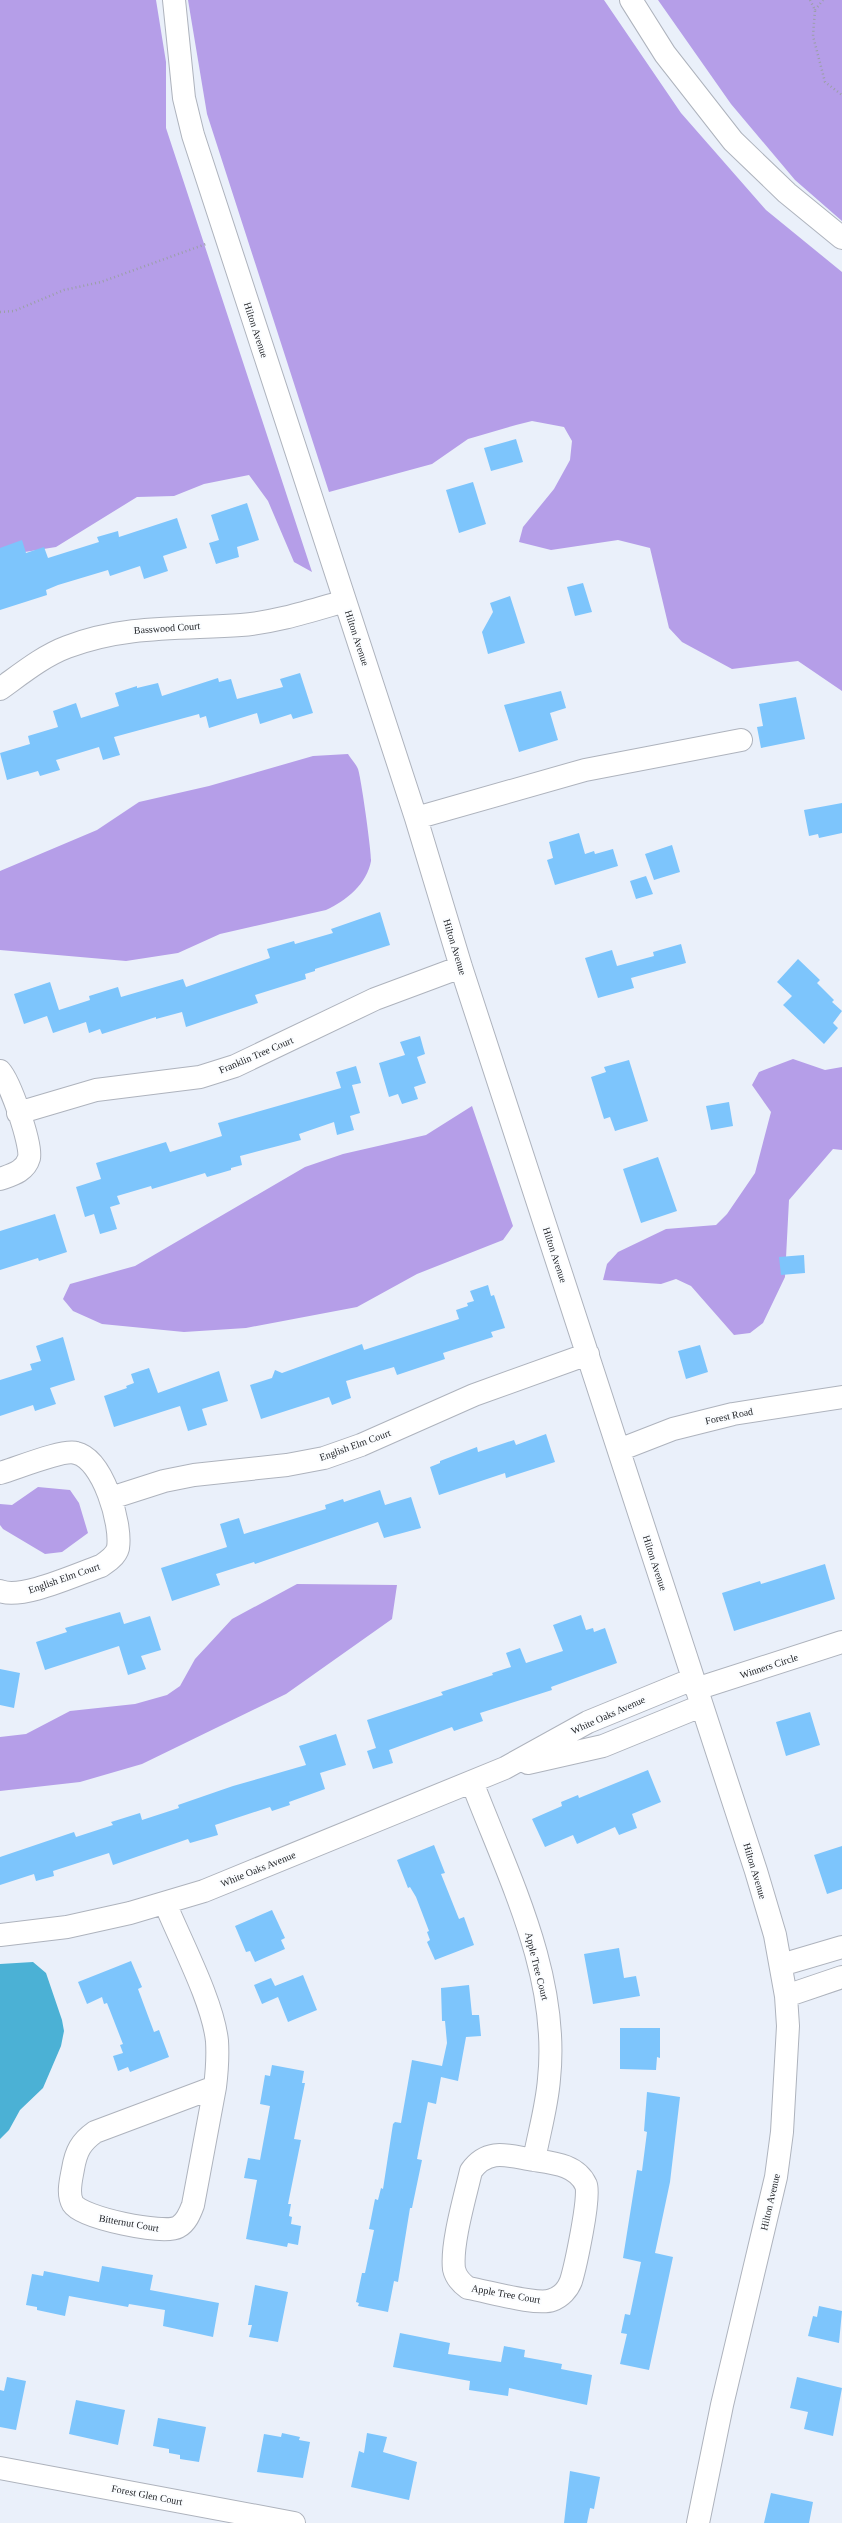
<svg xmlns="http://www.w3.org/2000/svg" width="842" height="2523" font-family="'Times New Roman',serif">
	<rect width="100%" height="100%" fill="#eaf0fa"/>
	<path fill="#b59ee8" d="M0,0H156L166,62V128L312,572L294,562L268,501L249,475L204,484L174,496L137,497L56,547L0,556Z
		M188,0H604L681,113L766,210L842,272V691L798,661L732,669L682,642L669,628L650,548L618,540L551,550L519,542L523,527L554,489L570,460L572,441L564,427L532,421L516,425L468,439L432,464L329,492L207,114Z
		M658,0H842V221L795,180L731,104Z
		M348,754C351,759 356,764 358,769C361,777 372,855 371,861C367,884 346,901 326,910L220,934L178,953L126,961L0,950V871L97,830L139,802L209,786L313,756Z
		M793,1059L825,1070L842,1067V1150L833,1149L789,1200L785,1277L763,1323L750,1333L734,1335L691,1286L676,1279L661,1284L603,1280L607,1264L618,1252L666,1229L716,1225L727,1214L755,1173L771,1112L752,1085L759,1072Z
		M472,1106L513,1226L503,1240L417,1274L357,1307L246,1328L184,1332L102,1324L73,1311L63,1299L70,1284L135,1266L305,1167L343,1154L426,1135Z
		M38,1487L70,1490L79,1503L88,1533L62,1552L45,1554L3,1529L0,1525V1504L12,1505Z
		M297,1584L397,1585L392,1619L286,1694L142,1764L80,1782L0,1791V1737L26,1734L70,1711L135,1704L167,1695L180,1686L195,1659L232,1619Z"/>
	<path fill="#4bb1d5" d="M33,1962L46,1973L62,2020L64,2031L61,2046L43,2088L20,2110L9,2130L0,2139V1964Z"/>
	<path fill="#7dc5fc" d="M516,439L523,462L491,471L484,448Z
		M473,482L486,524L459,533L446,490Z
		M247,503L259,540L237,547L239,557L216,564L209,543L219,540L211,515Z
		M177,518L187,548L163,556L168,571L144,579L140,566L110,576L108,570L58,585L46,590L47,595L0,610V548L22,540L26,553L44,547L48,558L99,542L97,537L118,531L119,537Z
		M583,583L592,612L575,616L567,587Z
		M510,596L525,643L488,654L482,632L493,612L490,603Z
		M300,673L313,713L293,719L291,714L260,724L257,713L209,728L206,716L200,718L199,714L114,737L120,755L103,760L99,747L56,760L60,770L40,776L38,771L7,780L0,753L30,744L28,736L58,727L53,711L76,703L81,718L119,706L115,693L137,686V688L158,683L162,696L218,678L219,682L231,679L237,699L283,687L280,679Z
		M561,691L566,708L550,713L558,740L519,752L504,705Z
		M796,697L805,739L761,748L757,727L763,726L759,704Z
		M842,803V833L819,838L818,834L809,836L804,810Z
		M579,833L585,854L594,851L595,854L613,849L618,866L555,885L547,860L553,858L549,842Z
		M672,845L680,872L654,880L645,854Z
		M646,876L653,894L636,899L630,881Z
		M380,912L390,945L315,969V971L305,974L306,979L255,995L258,1003L186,1027L182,1012L156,1019V1017L102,1034L100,1029L89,1033L86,1022L53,1033L47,1016L24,1024L14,994L50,982L59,1010L90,1000L89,996L118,987L121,997L183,979L186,987L270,958L267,949L294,941L295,944L333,933L331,929Z
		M681,944L686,963L631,978L634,988L598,998L585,958L612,950L617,966L654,956L653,952Z
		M798,959L820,980L817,983L834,1000L832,1002L842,1011L833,1023L838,1028L824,1044L783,1005L792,996L777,982Z
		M420,1036L425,1054L417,1057L426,1083L414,1087L418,1099L402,1104L398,1094L389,1097L379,1063L405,1055L400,1042Z
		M629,1060L648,1121L615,1131L610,1117L604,1119L591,1077L606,1072L604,1067Z
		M356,1066L361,1083L352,1085L360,1113L350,1116L354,1130L337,1135L334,1122L299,1134L301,1140L240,1156L242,1165L231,1168V1170L207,1177L205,1173L152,1189L151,1186L117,1196L120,1204L110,1207L117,1229L100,1234L94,1214L85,1217L76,1187L101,1179L96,1163L166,1142L170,1152L222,1136L218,1123L341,1088L336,1072Z
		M729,1102L733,1126L711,1130L706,1106Z
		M658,1157L677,1211L641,1223L623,1169Z
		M55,1214L67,1252L39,1261L38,1258L0,1270V1231Z
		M804,1255L805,1273L781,1275L779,1257Z
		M488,1285L491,1296L494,1295L505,1328L491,1332L493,1337L443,1353L445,1359L397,1375L394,1367L346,1381L351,1398L332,1405L329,1397L261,1419L250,1385L272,1378L275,1370L282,1373L362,1344L364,1350L459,1319L456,1310L468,1306L467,1303L474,1301L470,1291Z
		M63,1337L75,1380L50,1388L56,1404L35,1411L33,1405L0,1416V1380L32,1370L30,1364L41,1361L36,1346Z
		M700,1345L708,1372L686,1379L678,1351Z
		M149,1368L158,1393L219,1371L228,1401L202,1409L207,1425L188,1431L180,1406L114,1427L104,1396L127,1388L126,1386L134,1383L131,1374Z
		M546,1434L555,1462L506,1478L505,1473L439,1495L430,1467L440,1463V1461L477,1447L478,1452L514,1440L516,1445Z
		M380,1490L385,1505L411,1497L421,1528L384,1538L378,1522L255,1564L254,1562L216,1574L220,1585L172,1601L161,1568L227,1547L220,1524L239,1518L244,1534L326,1509L325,1505L343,1499L344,1502Z
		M825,1564L835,1599L734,1631L722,1593L760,1581L761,1584Z
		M120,1612L124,1624L150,1616L161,1650L141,1656L146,1669L128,1675L119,1646L45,1670L36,1642L67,1632L65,1628Z
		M581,1615L586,1630L593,1628L594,1632L605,1628L617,1663L551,1687L552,1690L480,1713L483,1721L454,1731L452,1727L389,1750L393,1763L373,1769L367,1751L376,1748L367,1720L443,1695L441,1692L493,1675L492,1673L511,1667L506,1653L520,1648L526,1663L563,1651L553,1625Z
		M0,1669L20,1673L14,1708L0,1705Z
		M810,1712L820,1745L786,1756L776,1722Z
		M336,1734L346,1765L320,1773L325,1789L289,1802L290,1805L272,1811L270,1807L215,1825L218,1835L190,1843L188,1839L113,1865L109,1853L53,1871L54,1876L36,1881L34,1874L0,1885V1857L74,1832L76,1837L113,1825L111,1822L140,1813L142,1820L179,1808L178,1805L233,1786L306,1765L299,1746Z
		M648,1770L661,1802L632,1814L637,1828L619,1835L615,1827L577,1844L573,1835L545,1847L532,1819L562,1806L561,1802L578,1795L579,1798Z
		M434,1845L445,1873L441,1874L459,1919L464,1917L474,1945L435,1960L427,1942L430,1940L427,1932L429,1931L416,1897L410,1887L408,1888L397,1860Z
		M842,1846V1889L827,1894L814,1855Z
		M272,1910L285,1938L281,1940L285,1949L255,1962L250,1951L246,1952L235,1926Z
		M619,1948L624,1978L636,1976L640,1996L593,2004L584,1954Z
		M131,1961L142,1987L138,1989L154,2032L159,2030L169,2057L130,2072L128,2067L118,2071L113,2056L123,2053L120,2045L123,2044L107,2003L104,2004L102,1997L87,2004L78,1982Z
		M303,1975L317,2010L288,2022L278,1997L262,2004L254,1985L271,1978L275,1986Z
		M469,1985L472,2015H479L481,2036L466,2037L458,2081L441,2077L436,2104L428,2102L417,2159L422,2160L412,2208H410L398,2282L394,2281L388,2312L358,2306L359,2303L356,2302L362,2273H365L374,2230L369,2229L375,2199L378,2200L381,2188L383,2189L393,2124L395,2122L401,2123L412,2060L442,2066L447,2043L445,2021H442L441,1988Z
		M620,2028H660V2058L657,2057L656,2070L620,2069Z
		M272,2065L304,2071L302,2083H305L294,2139L301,2140L288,2204H291L289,2216L292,2217L291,2224L301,2226L298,2245L288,2243L287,2247L246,2239L257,2180L244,2178L248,2158L260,2160L270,2106L260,2104L265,2075L270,2076Z
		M647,2092L680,2097L670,2182L655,2253L673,2257L649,2370L620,2364L627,2334L621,2333L625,2314L630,2315L641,2262L623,2258L637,2170L642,2171L647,2132L644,2131Z
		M102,2266L153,2275L150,2290L219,2303L213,2337L163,2326L165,2310L129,2304L128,2307L69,2296L65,2316L37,2310V2307L26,2305L32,2274L43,2276L44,2271L99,2282Z
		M255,2285L288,2292L278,2342L249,2337L252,2325H248Z
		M819,2306L842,2311L839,2343L808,2336L813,2316L817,2317Z
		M400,2333L450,2343L448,2354L501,2362L504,2346L525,2350L524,2357L562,2364L561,2369L592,2375L587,2405L509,2388L508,2396L469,2390L470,2381L393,2367Z
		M7,2377L26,2381L16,2430L0,2427V2390L4,2391Z
		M797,2377L842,2388L833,2436L804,2429L808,2412L790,2408Z
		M76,2400L125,2410L118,2445L69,2434Z
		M158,2418L206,2427L199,2462L180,2459V2455L169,2453V2449L153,2446Z
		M282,2433L300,2437L299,2440L310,2442L303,2478L257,2472L264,2434L281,2437Z
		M367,2433L387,2437L383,2452L417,2462L409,2500L351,2487L359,2451L364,2453Z
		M570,2471L600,2477L594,2509L590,2508L587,2523H564Z
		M771,2493L813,2502L809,2523H764Z"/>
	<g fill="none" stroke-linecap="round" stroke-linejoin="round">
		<defs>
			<path id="minor" d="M174,0L184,98L193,135L416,818L461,967L756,1871L775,1935L786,1996L788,2026L782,2132L776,2177L722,2405L698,2523
				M631,0L665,54L733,141L787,193L842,238
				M0,689C21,674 43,656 67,647C124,625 181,629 241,625C277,622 310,611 345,601
				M416,818L585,770L741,740
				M0,1071C10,1082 32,1144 29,1158C25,1172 11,1175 0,1179
				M18,1113L96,1090L200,1077L235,1066L375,999L461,967
				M619,1450L673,1429L733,1414L842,1397
				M0,1473C15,1469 63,1449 76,1453C103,1459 122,1524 118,1548C116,1556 107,1562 101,1566C77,1574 22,1600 0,1591
				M111,1498L164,1481L194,1475L287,1465L324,1458L361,1445L474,1395L588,1354
				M696,1689L842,1642
				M528,1763L603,1746L701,1706
				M472,1782C508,1876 560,1976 549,2079C547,2106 539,2133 534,2160C509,2156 488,2147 471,2171C465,2197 451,2244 454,2269C456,2278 461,2283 468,2288C487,2291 537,2306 552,2300C561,2297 568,2289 571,2281C575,2268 591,2195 586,2185C577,2165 554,2163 534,2160
				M165,1903C181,1942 213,2002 217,2041C218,2057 217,2071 215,2087L95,2132C81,2142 76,2151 73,2169C71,2180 67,2194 73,2204C82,2218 164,2235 178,2227C186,2223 190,2213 193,2205L215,2087
				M0,1935L67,1927L130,1913L204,1891L505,1768L588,1722L693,1679
				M781,1965L842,1947
				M786,1996L842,1977
				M0,2468L294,2523"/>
		</defs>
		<use href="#minor" stroke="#aeb3bd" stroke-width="24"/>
		<path stroke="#9b9fa7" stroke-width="2.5" stroke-dasharray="1 3" stroke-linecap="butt" d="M810,0L815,10L813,36L825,82L842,95
			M815,10L823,0
			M0,312L14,311L64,290L101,282L206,244"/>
		<use href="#minor" stroke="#fff" stroke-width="22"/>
	</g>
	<g text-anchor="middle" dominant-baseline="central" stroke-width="4" stroke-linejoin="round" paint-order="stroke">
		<g font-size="10" fill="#232529" stroke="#fbfdff">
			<text transform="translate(256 330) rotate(72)">Hilton Avenue</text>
			<text transform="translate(167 628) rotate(-4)">Basswood Court</text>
			<text transform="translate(357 638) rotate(72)">Hilton Avenue</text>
			<text transform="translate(455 947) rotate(73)">Hilton Avenue</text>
			<text transform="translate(256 1055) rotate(-23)">Franklin Tree Court</text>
			<text transform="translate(555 1255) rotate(72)">Hilton Avenue</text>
			<text transform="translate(729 1416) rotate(-12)">Forest Road</text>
			<text transform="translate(355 1445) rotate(-20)">English Elm Court</text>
			<text transform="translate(655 1563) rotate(72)">Hilton Avenue</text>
			<text transform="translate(64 1578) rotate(-19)">English Elm Court</text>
			<text transform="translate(769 1666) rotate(-18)">Winners Circle</text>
			<text transform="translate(608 1715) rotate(-24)">White Oaks Avenue</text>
			<text transform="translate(258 1869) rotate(-22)">White Oaks Avenue</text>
			<text transform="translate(755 1871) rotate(73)">Hilton Avenue</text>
			<text transform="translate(537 1966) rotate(76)">Apple Tree Court</text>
			<text transform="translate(770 2202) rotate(-77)">Hilton Avenue</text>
			<text transform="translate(129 2223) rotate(10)">Bitternut Court</text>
			<text transform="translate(506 2294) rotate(10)">Apple Tree Court</text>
			<text transform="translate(147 2495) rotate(11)">Forest Glen Court</text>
		</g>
	</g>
</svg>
